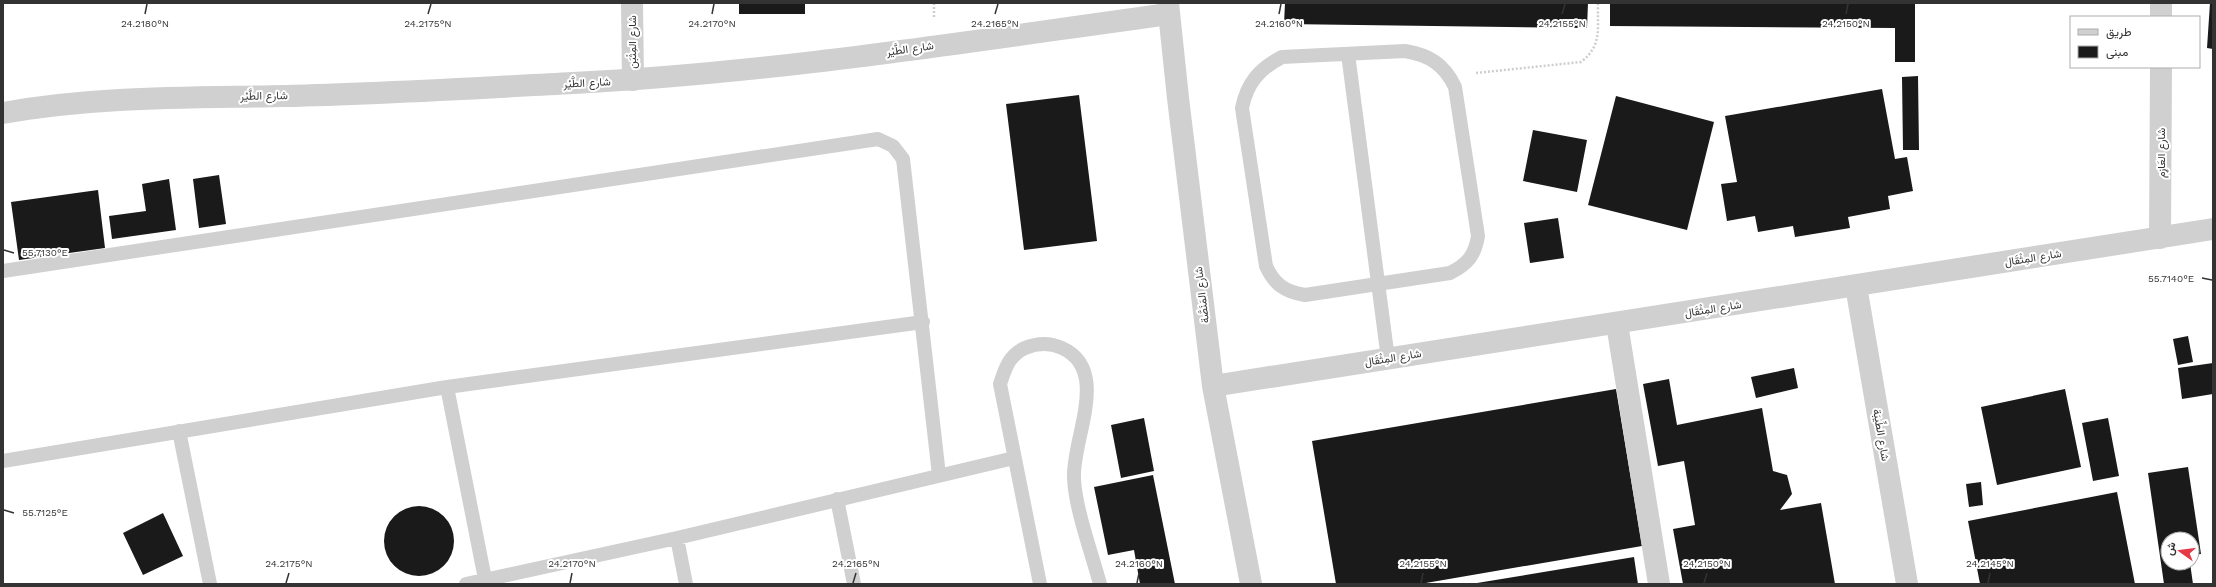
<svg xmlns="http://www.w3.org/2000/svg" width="2216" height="587" font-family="'Work Sans',Vazirmatn,sans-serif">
	<rect width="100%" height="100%" fill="#fff"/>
	<path fill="#1a1a1a" d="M739,3H805V14H739Z
		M1285,3H1588L1587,28L1284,24Z
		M1610,3H1915V62H1895V28L1610,26Z
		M2210,3H2213V49L2207,48Z
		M1918,76L1919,150H1903L1902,77Z
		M1882,89L1895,159L1907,157L1913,191L1888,196L1890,209L1848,217L1850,228L1795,237L1793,226L1758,232L1755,216L1727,221L1721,184L1737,182L1725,116Z
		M1079,95L1097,241L1024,250L1006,104Z
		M1616,96L1714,122L1687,230L1588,205Z
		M1533,130L1587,140L1577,192L1523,181Z
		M219,175L226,224L199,228L193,179Z
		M169,179L176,230L112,239L109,216L146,211L142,184Z
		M98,190L105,248L19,260L11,202Z
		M1558,218L1564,258L1530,263L1524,223Z
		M2188,336L2193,362L2178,365L2173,339Z
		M2213,363V394L2182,399L2178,368Z
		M1794,368L1798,388L1756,398L1751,377Z
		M1669,379L1677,425L1762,408L1773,471L1787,475L1792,494L1780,510L1821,503L1835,584H1683L1673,529L1695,525L1684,461L1658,466L1643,384Z
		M1616,389L1642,546L1420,584H1336L1312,441Z
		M2065,389L2081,467L1997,485L1981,407Z
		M1144,418L1154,471L1121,478L1111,425Z
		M2108,418L2119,476L2093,481L2082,423Z
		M2188,467L2201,554L2192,555V539H2168V563H2190L2193,584H2164L2148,473Z
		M1153,475L1175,584H1140L1134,550L1108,555L1094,487Z
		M1981,482L1983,505L1969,507L1966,484Z
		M2117,492L2135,584H1980L1968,521Z
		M384 541a35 35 0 1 1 70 0a35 35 0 1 1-70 0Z
		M163,513L183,556L143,575L123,533Z
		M1634,557L1638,584H1477V583Z"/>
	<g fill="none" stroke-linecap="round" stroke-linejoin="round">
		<path stroke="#cdcdcd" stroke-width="2.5" stroke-dasharray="2 2" stroke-linecap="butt" d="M934,17V3
			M1476,73L1581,62C1603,45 1597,28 1598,3"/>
		<path stroke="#d0d0d0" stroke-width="14" d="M1405,51C1429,55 1444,64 1455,87L1478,236C1475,255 1468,264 1450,273L1305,295C1285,292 1274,284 1266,266L1242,108C1247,83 1259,69 1282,57Z
			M1348,54L1388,359
			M3,271L878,139L893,146L903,159L939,475
			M447,387L485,579
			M179,431L210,584
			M3,461L447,387L923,322
			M837,499L854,584
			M677,538L686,584
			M466,584L677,538L1014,458
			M1040,584L1000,384C1005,369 1009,355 1025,348C1037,343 1049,342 1062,348C1111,370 1072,439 1074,478C1075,508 1092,554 1100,584"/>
		<path stroke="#d0d0d0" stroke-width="22" d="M632,3L633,80
			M1168,3L1178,98L1213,386L1251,584
			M2161,17V3
			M3,113C97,96 189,98 285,96C381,94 477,88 573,83C773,73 971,41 1169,14
			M2160,238L2161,67
			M1856,286L1907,584
			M1617,324L1659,584
			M1213,386L2213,229"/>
	</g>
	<path fill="none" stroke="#333" stroke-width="1.5" d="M145,14L147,4M428,14L431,4M712,14L714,4M995,14L998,4M1279,14L1281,4M1562,14L1565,4M1846,14L1848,4M4,250L14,253M2202,278L2212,280M4,510L14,513M286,583L289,573M570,583L572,573M853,583L856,573M1137,583L1139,573M1421,583L1423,573M1704,583L1707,573M1988,583L1990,573"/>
	<g text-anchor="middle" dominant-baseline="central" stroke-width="4" stroke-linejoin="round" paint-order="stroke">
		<g font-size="11" fill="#333" stroke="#fff">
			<text transform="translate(632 42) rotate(-90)">شارع المِثْبَن</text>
			<text transform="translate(910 49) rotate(-8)">شارع الطَّيْر</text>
			<text transform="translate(587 83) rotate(-3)">شارع الطَّيْر</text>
			<text transform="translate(264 96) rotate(-1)">شارع الطَّيْر</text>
			<text transform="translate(2161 153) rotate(-90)">شارع العَازِم</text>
			<text transform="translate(2033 258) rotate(-9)">شارع المِثْقَال</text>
			<text transform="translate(1202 295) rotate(-97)">شارع المَنَصَّة</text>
			<text transform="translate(1713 309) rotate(-9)">شارع المِثْقَال</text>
			<text transform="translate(1393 358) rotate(-9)">شارع المِثْقَال</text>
			<text transform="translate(1881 435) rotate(80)">شارع الطِّيبَة</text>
		</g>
	</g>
	<g font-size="10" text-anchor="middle" fill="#333" stroke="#fff" stroke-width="4" stroke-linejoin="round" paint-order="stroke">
		<text x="145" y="27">24.2180°N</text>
		<text x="428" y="27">24.2175°N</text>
		<text x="712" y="27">24.2170°N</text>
		<text x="995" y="27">24.2165°N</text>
		<text x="1279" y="27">24.2160°N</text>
		<text x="1562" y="27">24.2155°N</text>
		<text x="1846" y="27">24.2150°N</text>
		<text x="45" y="256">55.7130°E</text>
		<text x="2171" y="282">55.7140°E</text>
		<text x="45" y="516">55.7125°E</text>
		<text x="289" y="567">24.2175°N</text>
		<text x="572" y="567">24.2170°N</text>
		<text x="856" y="567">24.2165°N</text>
		<text x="1139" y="567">24.2160°N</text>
		<text x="1423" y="567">24.2155°N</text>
		<text x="1707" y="567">24.2150°N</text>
		<text x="1990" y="567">24.2145°N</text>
	</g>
	<rect width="2216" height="587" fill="none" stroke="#333333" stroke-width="8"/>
	<rect x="2070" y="16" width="130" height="52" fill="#ffffff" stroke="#adadad"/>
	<rect x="2078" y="29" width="20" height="6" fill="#d0d0d0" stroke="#adadad"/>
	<text x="2106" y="36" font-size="12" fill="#333333">طريق</text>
	<rect x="2078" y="46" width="20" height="12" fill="#1a1a1a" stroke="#adadad"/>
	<text x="2106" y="56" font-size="12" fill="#333333">مبنى</text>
	<g transform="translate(2180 551) rotate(284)"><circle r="19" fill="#ffffff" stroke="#adadad"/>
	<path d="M0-3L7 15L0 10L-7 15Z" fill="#e63946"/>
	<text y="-6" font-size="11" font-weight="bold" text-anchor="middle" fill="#333333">ش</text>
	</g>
</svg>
